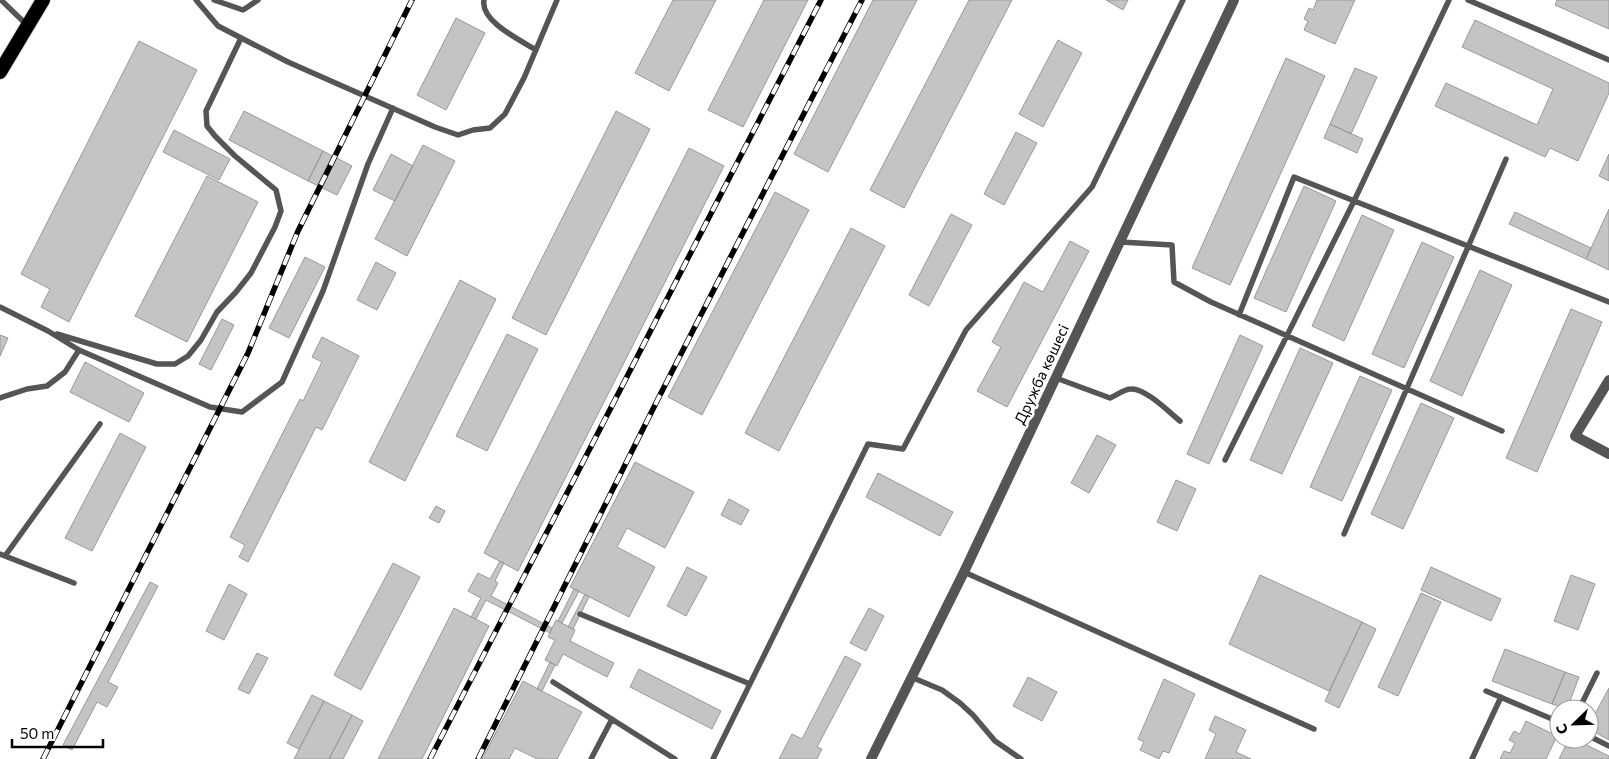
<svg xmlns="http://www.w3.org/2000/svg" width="1609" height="759" font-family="Commissioner,sans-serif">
	<rect width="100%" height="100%" fill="#fff"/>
	<path fill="#c4c4c4" stroke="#999" d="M673,0H716L669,91L635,73Z
		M764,0H808L743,127L708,110Z
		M873,0H917L828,172L794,154Z
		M969,0H1012L904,208L870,190Z
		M1106,0H1128L1123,10Z
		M1317,0H1355L1335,44L1304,30L1308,21L1304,19L1309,8L1313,10Z
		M1557,0H1609V29L1555,5Z
		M456,18L485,33L446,110L417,95Z
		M1475,20L1609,83V93L1578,161L1550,148L1545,157L1435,106L1446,83L1537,125L1553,89L1462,47Z
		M1058,40L1082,53L1043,127L1019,114Z
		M139,41L197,70L69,322L41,307L50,289L21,274Z
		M1286,58L1325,76L1230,285L1192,268Z
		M1355,68L1377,77L1351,134L1330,124Z
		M244,111L323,151L308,181L229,140Z
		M616,111L650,129L546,335L512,318Z
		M1330,124L1363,139L1357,153L1324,138Z
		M174,130L230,159L219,180L163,152Z
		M1016,132L1037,143L1004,205L984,194Z
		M423,145L455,161L407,256L375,239Z
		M689,148L724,166L518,571L484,553Z
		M323,151L352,166L337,195L308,181Z
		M391,154L413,166L395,201L373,190Z
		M1609,154V181L1599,176Z
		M207,176L258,202L187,342L135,316Z
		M1304,186L1336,201L1286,312L1254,298Z
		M775,192L809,210L702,415L668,397Z
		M1609,209V270L1586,259Z
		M1515,212L1591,248L1586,259L1509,224Z
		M951,214L972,225L929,306L909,295Z
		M1362,215L1394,230L1344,341L1312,326Z
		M851,228L885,246L779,451L745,433Z
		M1070,241L1089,251L1007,407L977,391L1001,347L992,342L1024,282L1043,292Z
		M1422,242L1454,257L1404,368L1372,354Z
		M305,257L325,267L289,338L269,328Z
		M376,262L396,273L377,310L357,300Z
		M1480,270L1512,285L1462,396L1430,381Z
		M460,280L496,299L405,481L369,462Z
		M1571,309L1602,322L1537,472L1506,458Z
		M222,319L234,325L211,370L199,364Z
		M507,334L538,349L487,451L456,436Z
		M0,335L8,338L0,356Z
		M1240,335L1263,346L1209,464L1187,454Z
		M322,337L359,356L322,430L316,427L248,562L239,557L245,545L230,537L300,399L303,401L322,362L312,357Z
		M1300,348L1333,363L1282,474L1250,460Z
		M85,362L144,393L129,422L70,392Z
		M1360,376L1392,390L1342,501L1310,487Z
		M1421,403L1454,418L1403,529L1371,514Z
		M120,433L146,447L92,551L65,538Z
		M1097,435L1116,445L1089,493L1071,483Z
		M635,462L694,492L665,548L627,528L617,547L655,567L629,617L570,587Z
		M878,473L953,512L940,536L866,497Z
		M1176,480L1196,489L1177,531L1157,522Z
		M729,499L749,510L741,525L721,515Z
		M436,506L445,511L439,523L429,518Z
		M500,561L504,563L495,581L498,583L491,596L552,628L550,633L486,600L476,619L471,617L481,598L468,591L478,573L490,579Z
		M393,563L420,577L361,690L334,675Z
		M687,567L707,577L686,616L667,606Z
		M1431,567L1501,599L1491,621L1421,590Z
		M1260,575L1362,622L1329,691L1229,644Z
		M1571,575L1595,584L1578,630L1554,621Z
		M150,582L158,586L108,682L118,687L107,707L97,702L72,750L63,745Z
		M229,584L247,594L224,640L206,631Z
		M574,589L579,591L562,623L558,621Z
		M1421,593L1441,602L1398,696L1378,687Z
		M585,594L589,597L573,629L568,627Z
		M454,608L489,626L422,759H378Z
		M869,608L884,616L866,651L850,643Z
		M556,620L575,630L570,641L614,663L607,677L563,654L557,666L545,660L555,640L548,637Z
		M1362,622L1376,629L1339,708L1325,701Z
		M1505,649L1565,672L1552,704L1492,681Z
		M257,653L268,658L249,694L238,689Z
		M845,656L861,664L817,747L822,749L817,759H779L792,734L802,739Z
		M550,662L555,665L542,691L537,689Z
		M639,669L721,711L712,729L630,687Z
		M1565,672L1579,677L1567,709L1552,704Z
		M1028,677L1057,692L1042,721L1013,706Z
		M1164,679L1195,694L1169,753L1163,751L1159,759L1140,750L1144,742L1138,739Z
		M523,681L582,712L557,759H537L515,748L509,759H482Z
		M1609,688V740L1589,729V725Z
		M312,695L324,701L299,749L287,743Z
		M324,701L352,715L329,759H294Z
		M352,715L363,721L343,759H329Z
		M1215,716L1246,730L1236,752L1251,759H1205L1216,734L1209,730Z
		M1526,721L1557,736L1546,759H1500L1504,751L1510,753L1515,743L1509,740L1514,731L1520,734Z
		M1569,739H1574L1609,756V759H1559Z"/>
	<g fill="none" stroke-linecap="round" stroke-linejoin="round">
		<defs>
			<path id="trunk" d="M0,72L43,0"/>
		</defs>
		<use href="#trunk" stroke="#dbdbdb" stroke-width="16"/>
		<path stroke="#555" stroke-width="5.5" d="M1,0L27,25
			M196,0L218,26L288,62L435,127L458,135L473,130L490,128L505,114L524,78L557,0
			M214,0L243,10L258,0
			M484,0C480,21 520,40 536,50
			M1468,0L1609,60
			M1121,242L1172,245L1174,282L1211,302L1502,431
			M0,307L48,331L79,350L210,407L242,412L282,382L323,291L368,164L393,108
			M1239,315L1294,177L1609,302
			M57,334L157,364H175L188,356L201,340L217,312L236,292L251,273L275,227L281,211L276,190L235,156L215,136L207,126L206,111L241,38
			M1056,378L1110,398C1117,395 1124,389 1131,389C1145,388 1169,412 1180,421
			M0,398L27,389L47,386L65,372L79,350
			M1225,460L1354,201L1449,0
			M1344,534L1506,159
			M0,554L74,583
			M5,556L100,424
			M964,572L1314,729
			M580,614L750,684
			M911,677L942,690L960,703L973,715L995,741L1021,759
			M553,682L675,759
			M1486,691L1559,722
			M1579,709L1597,673
			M1589,736L1609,746
			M591,759L612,719
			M713,759L868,444L903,449L966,330L1092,187L1183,0
			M1472,759L1501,697"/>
		<path stroke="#555" stroke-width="10" d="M1609,380L1575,436L1609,454
			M871,759L964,572L1234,0"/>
		<use href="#trunk" stroke="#000" stroke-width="14"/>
		<defs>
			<path id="rail" d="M43,759L248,353L298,231L412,0
				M430,759L821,0
				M478,759L660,395L862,0"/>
		</defs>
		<use href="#rail" stroke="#000" stroke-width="5.5"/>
		<use href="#rail" stroke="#fff" stroke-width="4" stroke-dasharray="11" stroke-linecap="butt"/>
	</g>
	<g text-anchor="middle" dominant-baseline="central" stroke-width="5" stroke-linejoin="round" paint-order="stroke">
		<g font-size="15" fill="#000" stroke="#fff">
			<text transform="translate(1041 374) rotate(-65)">Дружба көшесі</text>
		</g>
	</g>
	<g transform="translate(1574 724) rotate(247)"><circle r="24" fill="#ffffff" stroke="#999999"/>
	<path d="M0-4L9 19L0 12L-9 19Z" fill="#000000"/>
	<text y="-8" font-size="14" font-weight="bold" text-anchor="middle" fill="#000000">С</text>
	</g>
	<path d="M12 739v8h91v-8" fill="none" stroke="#000000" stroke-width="2.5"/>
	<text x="20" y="739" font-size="15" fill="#000000" stroke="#ffffff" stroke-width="4" paint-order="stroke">50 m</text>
</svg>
